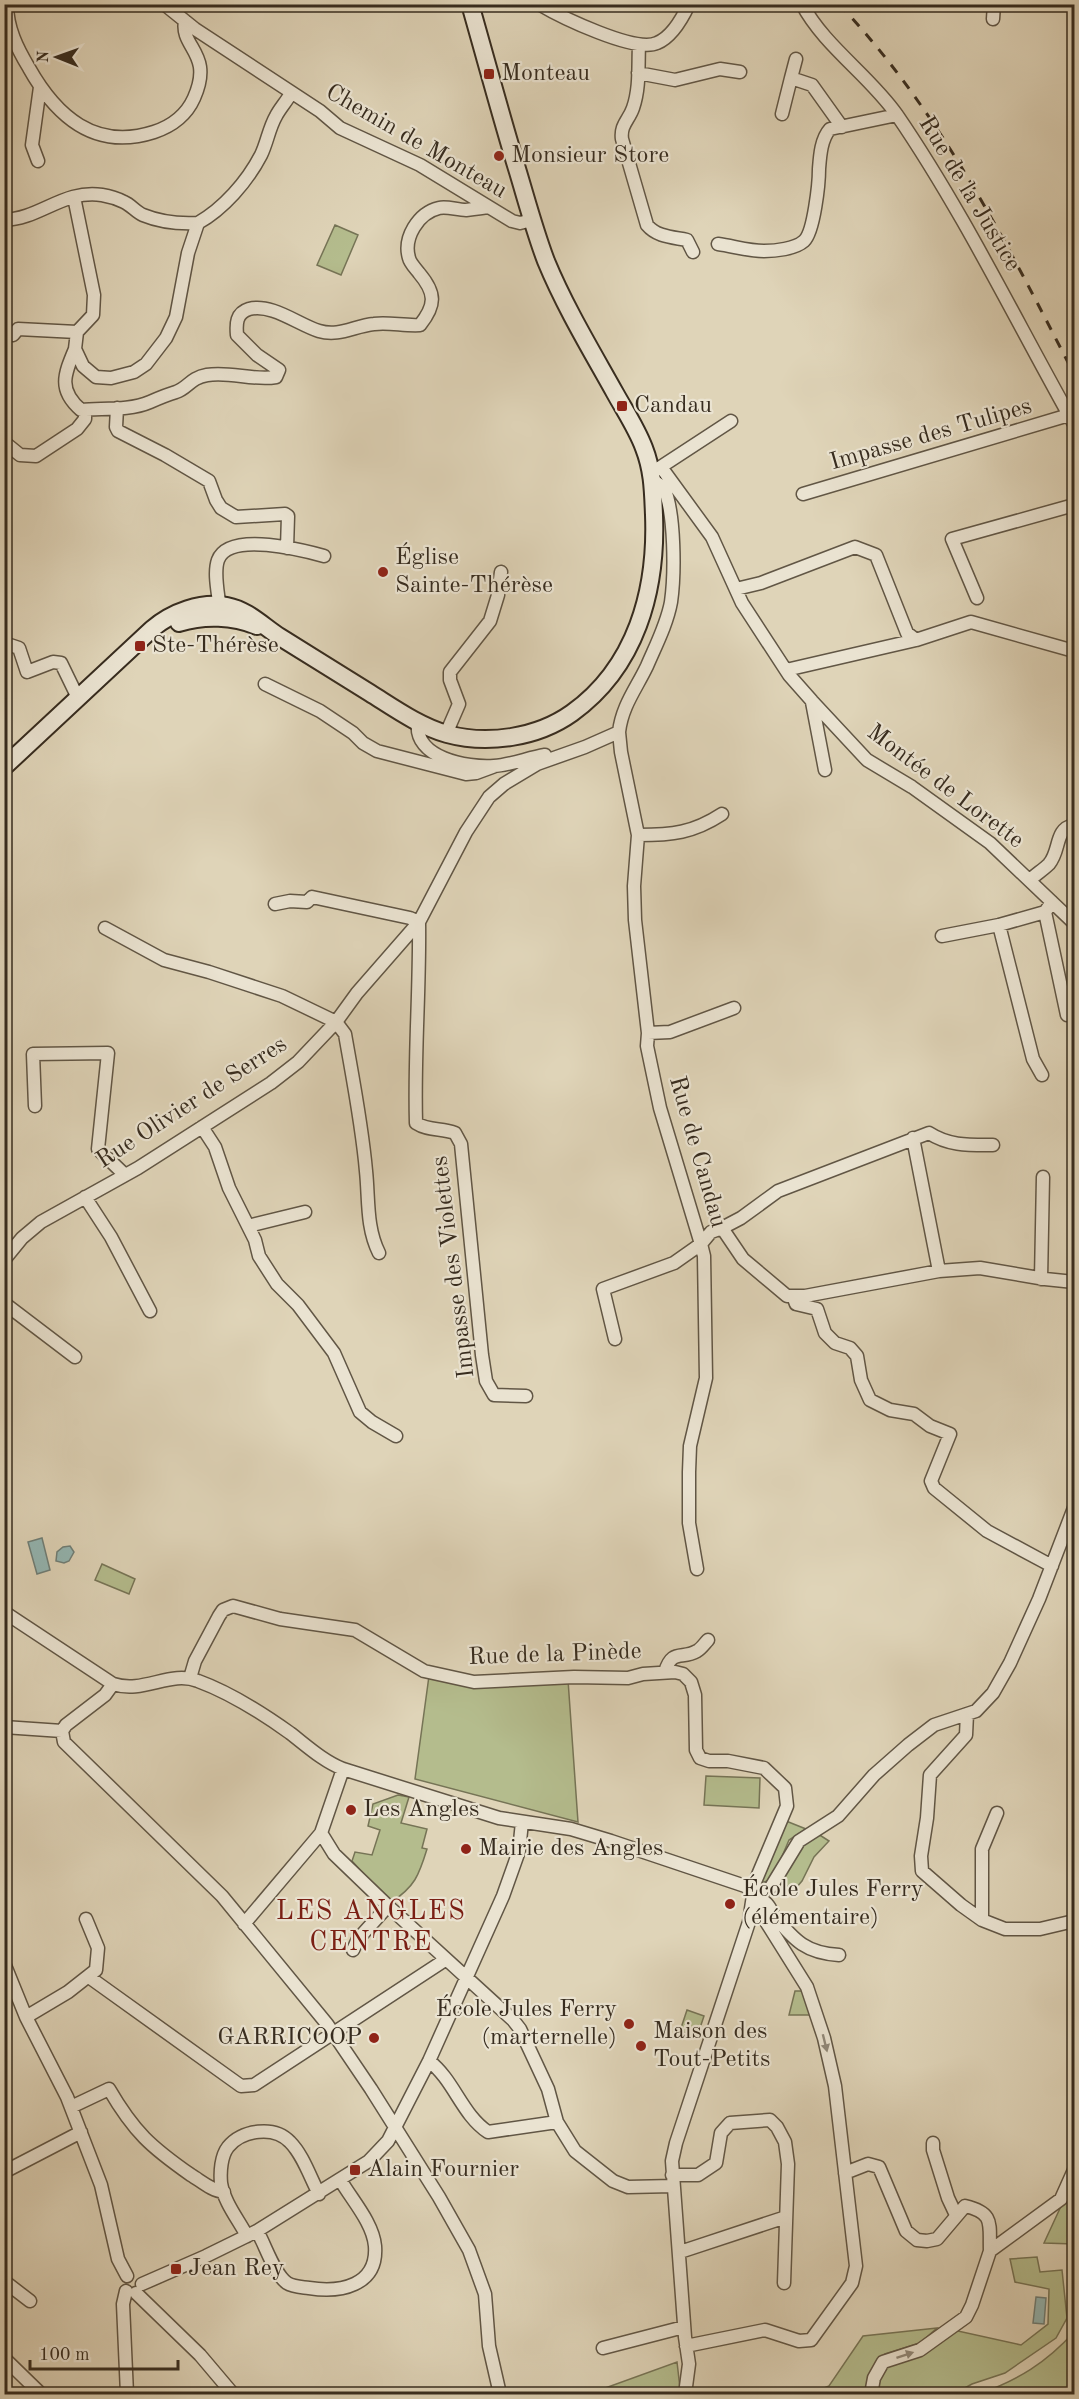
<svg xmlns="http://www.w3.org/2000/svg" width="1079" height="2399" font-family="'Old Standard TT',serif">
	<rect width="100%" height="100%" fill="#dfd4b8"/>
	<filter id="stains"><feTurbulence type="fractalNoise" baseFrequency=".00333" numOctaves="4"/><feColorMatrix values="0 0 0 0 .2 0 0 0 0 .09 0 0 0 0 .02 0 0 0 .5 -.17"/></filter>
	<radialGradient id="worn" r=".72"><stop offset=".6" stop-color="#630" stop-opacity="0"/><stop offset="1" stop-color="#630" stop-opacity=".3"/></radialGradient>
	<path fill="#b4bc8d" stroke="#767456" stroke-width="1.5" d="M335,225L358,235L341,275L317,265Z
		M102,1564L135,1579L129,1594L95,1580Z
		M429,1676L568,1680L578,1822L415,1779Z
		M706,1776L760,1778L759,1808L704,1805Z
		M398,1795L409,1797L401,1823L427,1829L422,1848L427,1849C419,1875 415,1887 390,1903L352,1861L355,1852L372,1855L380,1830L368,1826L373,1804Z
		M786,1821L806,1829L789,1840L772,1880L759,1883Z
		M815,1832L829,1841L814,1857L802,1881L795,1889L781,1884L800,1845Z
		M795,1991H806L812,2015H789Z
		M687,2010L704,2016L697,2037L680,2031Z
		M1074,2178V2244L1044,2243Z
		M1037,2257L1040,2272L1062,2270L1067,2318L1056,2338L1005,2373L972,2384L954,2394H875L878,2382L889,2364L949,2329L1021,2345L1048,2324L1049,2289L1015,2282L1010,2259Z
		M937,2328L920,2343L885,2354L875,2367L864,2394H810L829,2386L863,2336Z
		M1074,2332V2394H979C1018,2380 1046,2363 1074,2332Z
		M677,2362L680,2388L676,2394H581L597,2391Z"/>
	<path fill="#94b7b4" stroke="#6f7f78" stroke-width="1.5" d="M42,1538L50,1570L37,1574L28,1542Z
		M70,1546L74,1552L69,1561L64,1563L56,1561L57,1552L63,1547Z
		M1036,2297L1046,2298L1044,2324L1033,2323Z"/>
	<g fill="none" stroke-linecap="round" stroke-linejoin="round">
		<defs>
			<path id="minor" d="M7,4C7,28 17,48 29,68C56,116 95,151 154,132C172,126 186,116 194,98C214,53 180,48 185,21
				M164,4L195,29L320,111L340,128L420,165L512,221L520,223L532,220
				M539,4C561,17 635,53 657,43C672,37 682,19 689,4
				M802,4C824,46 870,76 897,115C964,213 1016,321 1074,424
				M993,19L994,4
				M639,45C638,66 640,88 633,108C629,120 620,125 622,139L647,225C657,237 672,237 687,240L693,252
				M638,73L675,80L720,69L740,72
				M791,78L796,59
				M782,114L791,78L812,85L842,127
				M38,161L32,145L40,87
				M74,197L94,295L93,315L77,332L75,349L83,366L96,377L111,378L134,372L146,364L166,338L176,317L188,253L198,223C223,209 247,182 261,155C267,143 269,128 276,116C280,108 287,101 291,93
				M4,220C40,219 64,189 102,195C108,196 118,199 124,202C131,205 136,212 143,215C160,222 179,224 198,223
				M718,244C733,246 749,251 764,251C775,251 795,249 804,241C814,232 819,183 819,169C820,156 821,139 830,129L897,115
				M13,335L18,329L77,332
				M75,349C64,375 58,390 81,410C103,408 129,411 150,402C159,398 166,395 176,392C188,388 190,378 207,375C230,371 253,381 276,377L279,370L257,355L237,335C236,324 236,313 249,309C272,303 299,325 319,331C339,337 354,326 374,324C389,322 404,326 420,325C436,305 436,293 419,273C416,269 410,263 409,258C403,238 418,213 439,208C447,206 457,210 466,210C474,209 482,208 489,207
				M117,408L116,427L118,431L165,455L209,481L216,500L221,508L236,517L285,514L288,516L287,548
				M4,442L20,455L36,456L77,429L85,419V410
				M661,467L712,537L742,603L789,675L812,701L867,760L912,787L990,843L1074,923
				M656,470L731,421
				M803,494L1069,415
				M736,589L761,583L855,547L876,555L907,633L916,640
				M977,598L952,539L1074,505
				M220,611C219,596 213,574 218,560C229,531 302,550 324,556
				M4,643L19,648L27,672L53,662L61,663L78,698
				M786,670L916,640L971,622L1074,651
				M265,684L320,711L353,733L363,743L377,751L466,774L476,773L495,766
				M812,702L825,770
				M418,722C413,758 467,768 494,766C510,765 528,758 545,755
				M619,732L621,752L638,835L634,886L635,920L648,1033L647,1046L660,1108L701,1244L711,1232L722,1228L743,1259L787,1296H805L939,1271L980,1268L1045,1279L1074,1282
				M446,734L459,704L450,680V672L490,621L498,595L501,572
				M638,835C672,835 693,833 722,814
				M1030,880C1036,874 1043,870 1049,864C1061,850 1054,829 1074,825
				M275,904L290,901L307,902L312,897L410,918L419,922C420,989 414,1056 416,1123C428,1131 442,1128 455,1133L461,1144L482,1355L486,1381L494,1395L526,1396
				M1045,912L1067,1015
				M999,925L1033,1059L1042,1075
				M105,928L164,960L209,972L282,996L336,1022L345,1034C353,1080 362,1125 366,1171C369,1199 366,1227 379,1253
				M942,936L999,925L1045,912L1052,902
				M648,1033L670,1032L734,1008
				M35,1106L33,1054L108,1053L98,1149L125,1175
				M202,1127L215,1147L229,1188L255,1240L259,1256L277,1284L298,1305L334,1353L360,1412L372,1422L396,1436
				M913,1138L939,1271
				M85,1197L111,1237L150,1311
				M248,1226L305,1212
				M722,1228L741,1218L778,1191L929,1133C949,1146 969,1145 993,1145
				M4,1260L22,1238L41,1222L138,1168L271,1083L298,1062L336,1022L357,993L419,922L466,832L489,797L504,784L537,764L585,747L619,732C622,706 636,689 647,666C656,645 667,624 671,602C675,574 675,513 664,488L653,480
				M1041,1279L1043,1177
				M793,1296L796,1304L817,1309L825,1333L835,1343L850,1348L857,1356L861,1380L870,1400L890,1410L914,1414L930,1426L950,1434L931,1481L934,1488L987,1531L1052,1566
				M4,1303L75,1357
				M615,1339L603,1289L674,1263L701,1244L704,1256L706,1378L690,1446L689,1472V1523L697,1569
				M4,1612L113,1684C144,1694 170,1670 198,1681C231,1693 262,1713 290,1733C307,1746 323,1761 343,1769L499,1818L571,1829L611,1841L745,1886C752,1893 760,1897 767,1904C770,1907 772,1912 774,1916C795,1941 806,1953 839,1955
				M665,1672C672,1648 682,1660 697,1651C701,1649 705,1643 708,1640
				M190,1678L195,1661L219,1616L223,1610L233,1606L280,1619L355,1630L424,1671L474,1682L574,1677L628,1678L643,1674L675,1672L683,1674L691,1682L695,1695L696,1750L700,1758L709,1761H728L764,1768L785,1788L787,1806L755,1882L749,1922L676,2143L672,2161L685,2337L689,2364L685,2394
				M113,1684L105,1695L66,1725L62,1731L64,1742L222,1896L327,2024L371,2089L439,2197L469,2250L485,2294L489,2346L500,2394
				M967,1714L966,1735L930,1775L927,1818L921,1856L922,1871L961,1905L982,1920L1005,1929H1040L1074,1921
				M4,1727L62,1731
				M321,1833L334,1854L388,1906L513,2020L520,2029L548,2089L557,2122L575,2151L613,2181L628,2187L673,2186
				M753,1895L763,1892L771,1887L799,1841L838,1816L874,1775L908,1745L934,1725L976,1711L993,1693L1010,1663L1039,1599L1074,1508
				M982,1920V1849L997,1813
				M244,1924L321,1833L343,1769
				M353,1950L358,1939L388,1906
				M4,1963L26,2017L67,2097L101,2185L118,2259L127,2276
				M89,1977L241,2086L254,2085L445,1960
				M26,2017L68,1992L96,1970L98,1948L86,1919
				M429,2061C454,2080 462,2115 488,2132L557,2122
				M71,2107L109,2089C134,2132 151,2147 191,2175C201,2181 212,2191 224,2192
				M933,2143V2150L948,2198L956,2215
				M4,2172L81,2132
				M845,2173L868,2164L879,2167L906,2231L917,2240L927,2241L937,2239L965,2206C995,2213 989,2224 990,2251
				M672,2175H698L716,2163L721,2133L730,2123L770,2120L777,2127L785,2142L788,2164L784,2283
				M257,2231C265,2244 274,2274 287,2283C293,2287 302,2287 309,2288C340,2293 378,2286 375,2246C373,2223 352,2200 341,2181
				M247,2236C238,2219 224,2202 221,2183C220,2172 221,2156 228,2147C242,2130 274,2125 290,2142C303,2155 310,2177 319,2194
				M680,2252L786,2217
				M4,2281L30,2301
				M142,2284L206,2256L257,2231L369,2161L388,2141L429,2061L503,1896L519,1851L522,1822
				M126,2291L123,2304L127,2394
				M136,2293L200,2355L233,2394
				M686,2346L765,2330L799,2341L811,2340L852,2283L856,2266L835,2086L824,2038L807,1987L760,1912L754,1896
				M603,2348L684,2327
				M4,2358L41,2394
				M871,2394L874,2378L883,2362L920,2350L966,2317L972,2305L990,2251L1061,2199L1074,2170"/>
			<path id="secondary" d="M179,623C204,615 233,616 257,626
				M4,767L152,629C172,612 201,601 227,606C248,610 263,626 280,637C310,656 340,674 370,693C394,708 419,726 447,734C487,745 537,738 572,713C636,667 657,591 654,515C653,492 653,471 644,448C637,429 625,411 615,393C591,350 565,307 546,261C535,232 527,202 518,172C501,116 486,60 470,4"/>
		</defs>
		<use href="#minor" stroke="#615645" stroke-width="15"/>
		<use href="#secondary" stroke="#372c1f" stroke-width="20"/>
		<use href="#minor" stroke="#eae3d1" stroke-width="12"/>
		<use href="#secondary" stroke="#eae3d1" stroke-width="16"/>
		<path stroke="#372c1f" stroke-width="3" stroke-dasharray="10 10" stroke-linecap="butt" d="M839,4C941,112 1007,244 1074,374"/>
	</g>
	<defs><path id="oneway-solid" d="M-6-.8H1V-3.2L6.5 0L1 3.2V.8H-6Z" transform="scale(1.5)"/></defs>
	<g fill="#908878">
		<use href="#oneway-solid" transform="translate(825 2043) rotate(76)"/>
		<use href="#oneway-solid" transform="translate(905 2355) rotate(-18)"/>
	</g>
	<g fill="#8f2418" stroke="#eae3d1" stroke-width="2">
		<rect x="483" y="68" width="12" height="12" rx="3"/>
		<circle cx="499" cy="156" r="6"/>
		<rect x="616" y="400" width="12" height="12" rx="3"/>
		<circle cx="383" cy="572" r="6"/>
		<rect x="134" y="640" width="12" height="12" rx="3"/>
		<circle cx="351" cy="1810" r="6"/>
		<circle cx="466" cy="1849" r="6"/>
		<circle cx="730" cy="1904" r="6"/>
		<circle cx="629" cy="2024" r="6"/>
		<circle cx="374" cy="2038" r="6"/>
		<circle cx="641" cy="2046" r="6"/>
		<rect x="349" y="2164" width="12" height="12" rx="3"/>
		<rect x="170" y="2263" width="12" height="12" rx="3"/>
	</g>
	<g text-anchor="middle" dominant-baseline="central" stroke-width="4.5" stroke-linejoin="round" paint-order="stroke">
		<g font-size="24" fill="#372c1f" stroke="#eae3d1" text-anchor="start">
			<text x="501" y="74">Monteau</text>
			<text x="511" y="156">Monsieur Store</text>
			<text x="634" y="406">Candau</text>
			<text x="395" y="558">Église<tspan x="395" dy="28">Sainte-Thérèse</tspan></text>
			<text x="152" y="646">Ste-Thérèse</text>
			<text x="363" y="1810">Les Angles</text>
			<text x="478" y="1849">Mairie des Angles</text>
			<text x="742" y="1890">École Jules Ferry<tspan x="742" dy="28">(élémentaire)</tspan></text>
			<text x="617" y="2010" text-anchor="end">École Jules Ferry<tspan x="617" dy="28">(marternelle)</tspan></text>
			<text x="653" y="2032">Maison des<tspan x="653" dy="28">Tout-Petits</tspan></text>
			<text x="362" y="2038" text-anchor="end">GARRICOOP</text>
			<text x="367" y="2170">Alain Fournier</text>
			<text x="188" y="2269">Jean Rey</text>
		</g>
		<g font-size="24" fill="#372c1f" stroke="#eae3d1">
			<text transform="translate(416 142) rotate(30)">Chemin de Monteau</text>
			<text transform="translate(969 194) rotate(59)">Rue de la Justice</text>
			<text transform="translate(931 435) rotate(-16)">Impasse des Tulipes</text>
			<text transform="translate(945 787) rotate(37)">Montée de Lorette</text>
			<text transform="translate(192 1103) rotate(-33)">Rue Olivier de Serres</text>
			<text transform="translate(697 1152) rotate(74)">Rue de Candau</text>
			<text transform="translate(454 1267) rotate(-97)">Impasse des Violettes</text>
			<text transform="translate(555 1655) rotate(-2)">Rue de la Pinède</text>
		</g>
		<g font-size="27" letter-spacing="1.5" fill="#7a1f14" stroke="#eae3d1">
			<text x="371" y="1911">LES ANGLES<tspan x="371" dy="31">CENTRE</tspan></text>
		</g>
	</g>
	<rect width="1079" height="2399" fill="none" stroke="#dfd4b8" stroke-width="24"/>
	<rect x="6" y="6" width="1067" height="2387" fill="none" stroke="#372c1f" stroke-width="3"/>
	<rect x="12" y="12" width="1055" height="2375" fill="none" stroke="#372c1f" stroke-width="1.5"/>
	<g transform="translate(57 57) rotate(271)" stroke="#eae3d1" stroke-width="4.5" paint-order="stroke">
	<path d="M0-4.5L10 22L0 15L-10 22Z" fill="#372c1f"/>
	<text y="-9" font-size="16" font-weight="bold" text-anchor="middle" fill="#372c1f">N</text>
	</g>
	<path d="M30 2360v9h148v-9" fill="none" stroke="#372c1f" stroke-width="3"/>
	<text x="39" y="2360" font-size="18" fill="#372c1f" stroke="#eae3d1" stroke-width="4.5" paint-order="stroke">100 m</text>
	<rect width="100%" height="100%" filter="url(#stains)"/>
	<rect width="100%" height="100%" fill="url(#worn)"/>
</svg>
